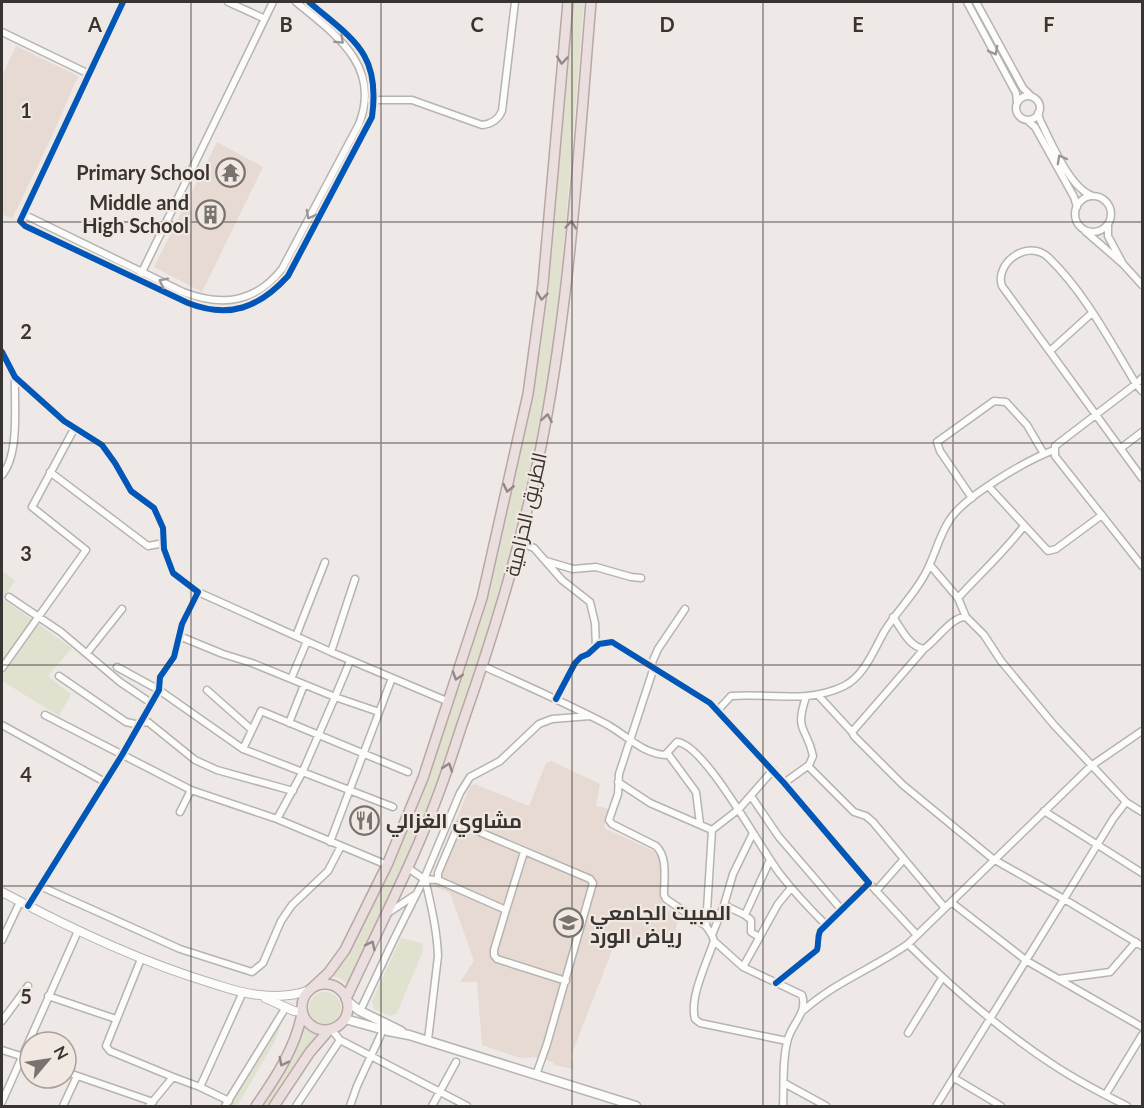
<svg xmlns="http://www.w3.org/2000/svg" width="1144" height="1108" font-family="Lato,Cairo,sans-serif">
	<rect width="100%" height="100%" fill="#eee9e6"/>
	<path fill="#e6dad3" d="M16,46L78,76L52,136L12,219L2,214V76Z
		M217,142L263,167L202,292L154,267Z
		M551,761L600,784L596,806L610,809L604,828L656,852L660,858L662,908L679,913L675,933L647,948L641,938L615,943L571,1056L574,1069L554,1065L553,1062L535,1057L520,1058L482,1045L477,982H460L474,961L450,893L434,886V876L470,786L475,784L529,806L546,763Z"/>
	<path fill="#e0e1cf" d="M571,2H584L563,257L552,356L545,406L502,592L490,636L442,770L402,868L367,942L349,986L340,978L331,976C379,904 411,821 439,740C454,697 470,654 483,610C493,578 499,544 507,511C514,478 523,445 529,412C553,276 560,138 571,2Z
		M2,570L15,581L3,599L72,648L48,676L71,694L59,716L2,681Z
		M401,938L422,943L423,951L397,1013L391,1016L374,1009L372,1001Z
		M309 1008a16 16 0 1 1 32 0a16 16 0 1 1-32 0Z
		M279,1012L281,1025L274,1043L237,1106H219Z
		M303,1028L319,1035L303,1054L268,1106H261L295,1050Z"/>
	<g fill="none" stroke-linecap="round" stroke-linejoin="round">
		<defs>
			<path id="minor" d="M123,2L20,221L25,226L188,303C229,319 259,308 288,276L372,117C381,52 352,39 309,2
				M228,2L263,18
				M967,2L1016,93L1017,102
				M976,2L1023,88L1032,97
				M2,32L89,74
				M1016 108a12 12 0 1 1 24 0a12 12 0 1 1-24 0Z
				M371,100H412L482,125C492,124 498,120 502,111L515,2
				M1038,113L1040,120C1051,142 1070,189 1093,196
				M1027,120L1035,127L1074,197L1077,207
				M1075 214a18 18 0 1 1 36 0a18 18 0 1 1-36 0Z
				M23,214L183,292C222,307 255,303 282,269L359,124C382,66 335,34 296,2
				M1085,231L1123,264L1108,236V225
				M1123,264L1142,285
				M141,274L273,2
				M1050,351L1092,313
				M2,352L15,377L64,421L102,445L115,463L131,491L154,508L163,528L164,549L173,573L198,592L182,624L174,657L160,677L159,690L122,755L28,906
				M1142,378L1136,384C1110,341 1085,293 1049,258C1028,237 994,264 1002,286L1142,478
				M1142,391L1136,384L1055,446V456L1142,566
				M1121,448L1142,432
				M50,472L148,546L164,543
				M2,475C20,454 14,404 15,377
				M989,487L1048,551L1056,549L1102,515
				M972,498L940,451L937,442L994,401L1006,402L1027,425L1044,454
				M520,542L534,548L562,580L590,602L595,623L596,647
				M546,561L573,569L596,567L631,577L641,578
				M930,565L958,598L966,617
				M198,592L331,652L449,702
				M9,597L61,632L120,682L151,703
				M958,598C980,574 1004,552 1024,526
				M893,617C901,628 909,647 924,649C936,641 952,616 966,617L984,635L1001,661L1054,725L1126,802L1142,812
				M179,636L223,654L252,663L335,697L350,661
				M296,636L325,562
				M924,649L852,732L854,736L903,785L993,859L1064,899L1113,819L1126,802
				M331,652L355,579
				M87,653L122,609
				M651,665L658,649L685,609
				M483,666C525,685 568,704 608,725C627,736 642,753 665,755L677,742C705,744 761,850 780,874C794,892 810,909 826,925
				M117,667L159,690L243,749L393,807
				M654,667L619,774L618,794L609,820L612,824L656,846C668,857 664,879 664,895L666,899L706,926L712,935L714,941L743,967L802,995C808,1013 792,1023 788,1039C782,1058 784,1086 783,1106
				M2,668L86,550L32,507L74,429
				M59,676L126,722L135,724L148,722L195,760L217,770L293,791
				M291,679L307,641
				M207,690L252,730
				M818,695L852,732
				M556,699L575,663L581,657L588,654L599,644L612,642L710,703L784,783L869,883L820,931C817,938 819,943 817,950L776,983
				M718,710L731,696C771,693 807,704 844,686C864,676 874,650 884,632C896,612 913,596 924,576C934,559 938,538 949,521C963,497 1027,460 1054,450
				M379,712L335,697L302,773L277,819L387,865
				M45,715L191,790L277,819
				M289,723L304,685
				M2,725L105,782
				M243,749L261,711L408,772
				M668,754L696,792L700,824
				M808,766L854,812L866,816L873,822L945,908
				M618,782L650,803L712,830
				M784,783L809,765L813,756C807,726 794,733 806,697
				M751,796L779,837L841,909
				M1044,811L1142,873
				M180,812L191,790
				M330,842L392,678
				M408,868L424,879L438,880L506,910L524,852
				M425,879C431,905 437,930 438,956L428,1040
				M438,880V873L458,826L461,824L590,879L593,883L547,1044L536,1075
				M869,883L917,935
				M40,886L180,949L252,972L263,963L281,921L292,905L328,871L341,846
				M876,891L904,859
				M951,902L1027,961L1142,1027
				M724,905L745,915L770,860
				M506,910L494,950V955L497,959L566,981
				M388,913L415,895
				M745,915L751,920V932L759,937
				M706,926L712,830L739,809L773,770
				M712,935L724,905L733,874L753,833
				M2,940L20,902
				M714,941C707,962 689,998 695,1019L700,1023L787,1041
				M908,944C952,988 1003,1032 1055,1066C1078,1081 1103,1094 1127,1106
				M141,959L106,1046L110,1051L173,1077
				M743,967L778,904L791,888
				M1058,979L1110,972L1136,942
				M48,996L116,1019
				M804,1010C835,982 874,968 908,944L1091,766L1142,731
				M360,1011L393,941L424,879L460,793L470,777L500,761L539,724L552,719L590,716
				M2,1021L28,986
				M331,1029L340,1040L467,1106
				M908,1033L942,978
				M2,1050L30,1059
				M66,1072L153,1102
				M954,1078L1001,1106
				M784,1083L826,1106
				M200,1087L243,992
				M1106,1094L1142,1035
				M2,1102L78,931
				M63,1106L77,1076
				M149,1106L173,1077L200,1087L229,1101
				M225,1106L286,1007
				M296,1106L340,1040
				M350,1106L357,1086L383,1030
				M432,1106L456,1062
				M936,1106L1064,899L1142,946"/>
			<path id="tertiary" d="M2,892C69,928 138,961 211,983C227,988 243,994 260,995C277,997 294,996 310,990
				M265,998L294,1011L302,1012"/>
			<path id="secondary" d="M347,1001L360,1011L401,1031
				M345,1019L388,1031L409,1035L636,1106"/>
			<path id="trunk" d="M302 1007a23 23 0 1 1 46 0a23 23 0 1 1-46 0Z
				M312,988L329,972L345,950L387,865L423,778L482,598L528,394L543,284L568,2
				M346,999C377,931 412,865 438,795C448,769 456,742 465,716C498,622 526,528 544,431C571,290 579,144 591,2
				M256,1106C275,1079 296,1047 302,1013
				M274,1106L310,1052L329,1030"/>
		</defs>
		<use href="#minor" stroke="#b6b3b0" stroke-width="9"/>
		<use href="#tertiary" stroke="#b6b3b0" stroke-width="10"/>
		<use href="#secondary" stroke="#b6b3b0" stroke-width="11"/>
		<use href="#trunk" stroke="#b9a6a6" stroke-width="12"/>
		<use href="#minor" stroke="#fcfcfb" stroke-width="6"/>
		<use href="#tertiary" stroke="#fcfcfb" stroke-width="8"/>
		<use href="#secondary" stroke="#fcfcfb" stroke-width="8"/>
		<use href="#trunk" stroke="#eadede" stroke-width="9"/>
		<defs>
			<path id="cycleway" d="M123,2L20,221L25,226L188,303C229,319 259,308 288,276L372,117C381,52 352,39 309,2
				M2,352L15,377L64,421L102,445L115,463L131,491L154,508L163,528L164,549L173,573L198,592L182,624L174,657L160,677L159,690L122,755L28,906
				M556,699L575,663L581,657L588,654L599,644L612,642L710,703L784,783L869,883L820,931C817,938 819,943 817,950L776,983"/>
		</defs>
		<use href="#cycleway" stroke="#f2e8e2" stroke-width="10"/>
		<use href="#cycleway" stroke="#0057b8" stroke-width="6"/>
	</g>
	<defs><path id="oneway-chevron" d="M-2-3.5L2.5 0L-2 3.5" fill="none" stroke-width="1.6" stroke-linecap="round" stroke-linejoin="round" transform="scale(1.5)"/></defs>
	<g stroke="#9a9896">
		<use href="#oneway-chevron" transform="translate(340 40) rotate(44)"/>
		<use href="#oneway-chevron" transform="translate(994 51) rotate(62)"/>
		<use href="#oneway-chevron" transform="translate(1061 159) rotate(-119)"/>
		<use href="#oneway-chevron" transform="translate(310 215) rotate(118)"/>
		<use href="#oneway-chevron" transform="translate(163 282) rotate(-153)"/>
	</g>
	<g stroke="#918988">
		<use href="#oneway-chevron" transform="translate(562 60) rotate(95)"/>
		<use href="#oneway-chevron" transform="translate(571 225) rotate(-85)"/>
		<use href="#oneway-chevron" transform="translate(542 296) rotate(97)"/>
		<use href="#oneway-chevron" transform="translate(547 418) rotate(-80)"/>
		<use href="#oneway-chevron" transform="translate(508 488) rotate(103)"/>
		<use href="#oneway-chevron" transform="translate(457 676) rotate(108)"/>
		<use href="#oneway-chevron" transform="translate(448 767) rotate(-71)"/>
		<use href="#oneway-chevron" transform="translate(371 945) rotate(-64)"/>
		<use href="#oneway-chevron" transform="translate(283 1062) rotate(117)"/>
	</g>
	<path fill="none" stroke="#383432" stroke-width="1.5" stroke-opacity="0.55" d="M191,2V1106M381,2V1106M572,2V1106M763,2V1106M953,2V1106M2,222H1142M2,443H1142M2,665H1142M2,886H1142"/>
	<defs>
		<symbol id="temple-ring" viewBox="-11 -11 22 22"><circle r="9.5" fill="#f2e8e2" stroke="#787371" stroke-width="1.5"/><path d="M0-6L5-2H3V0L6.5 2.5H4V6H1.5V3h-3V6H-4V2.5H-6.5L-3 0V-2H-5Z" fill="#787371"/></symbol>
		<symbol id="building-ring" viewBox="-11 -11 22 22"><circle r="9.5" fill="#f2e8e2" stroke="#787371" stroke-width="1.5"/><path d="M-4-6H4V6H1V3H-1V6H-4ZM-2.5-4.3h1.7v1.8h-1.7ZM.8-4.3h1.7v1.8H.8ZM-2.5-1h1.7V.8h-1.7ZM.8-1h1.7V.8H.8Z" fill="#787371"/></symbol>
		<symbol id="restaurant-ring" viewBox="-11 -11 22 22"><circle r="9.5" fill="#f2e8e2" stroke="#787371" stroke-width="1.5"/><path d="M-5-6h1v4h1v-4h1v4h1v-4h1v5L-1.5 .5V6h-2V.5L-5-1ZM5-6V6H3V1.5H1.5Q1.5-4 5-6Z" fill="#787371"/></symbol>
		<symbol id="university-ring" viewBox="-11 -11 22 22"><circle r="9.5" fill="#f2e8e2" stroke="#787371" stroke-width="1.5"/><path d="M0-5L7-2L0 1L-7-2ZM-4 1L0 2.5L4 1V4Q0 6-4 4Z" fill="#787371"/></symbol>
	</defs>
	<g fill-rule="evenodd">
		<use href="#temple-ring" x="214" y="156" width="33" height="33"/>
		<use href="#building-ring" x="194" y="198" width="33" height="33"/>
		<use href="#restaurant-ring" x="348" y="804" width="33" height="33"/>
		<use href="#university-ring" x="552" y="906" width="33" height="33"/>
	</g>
	<g text-anchor="middle" dominant-baseline="central" stroke-width="4.5" stroke-linejoin="round" paint-order="stroke">
		<g font-size="20" font-weight="bold" fill="#383432" stroke="#f2e8e2" text-anchor="end">
			<text x="210" y="172">Primary School</text>
			<text x="189" y="202">Middle and<tspan x="189" dy="23">High School</tspan></text>
			<text x="386" y="820" text-anchor="start">مشاوي الغزالي</text>
			<text x="590" y="912" text-anchor="start">المبيت الجامعي<tspan x="590" dy="23">رياض الورد</tspan></text>
		</g>
		<g font-size="20" fill="#383432" stroke="#f2e8e2">
			<text transform="translate(525 514) rotate(-77)">الطريق الحزامية</text>
		</g>
	</g>
	<g font-size="20" text-anchor="middle" font-weight="bold" fill="#383432" stroke="#f2e8e2" stroke-width="4.5" stroke-linejoin="round" paint-order="stroke">
		<text x="95" y="32">A</text>
		<text x="286" y="32">B</text>
		<text x="477" y="32">C</text>
		<text x="667" y="32">D</text>
		<text x="858" y="32">E</text>
		<text x="1049" y="32">F</text>
		<text x="26" y="118">1</text>
		<text x="26" y="339">2</text>
		<text x="26" y="561">3</text>
		<text x="26" y="782">4</text>
		<text x="26" y="1004">5</text>
	</g>
	<rect width="1144" height="1108" fill="none" stroke="#383432" stroke-width="6"/>
	<g transform="translate(48 1060) rotate(61)"><circle r="28" fill="#f2e8e2" stroke="#a8a09c" stroke-width="1.5"/>
	<path d="M0-4.5L10 22L0 15L-10 22Z" fill="#787371"/>
	<text y="-9" font-size="16" font-weight="bold" text-anchor="middle" fill="#383432">N</text>
	</g>
</svg>
